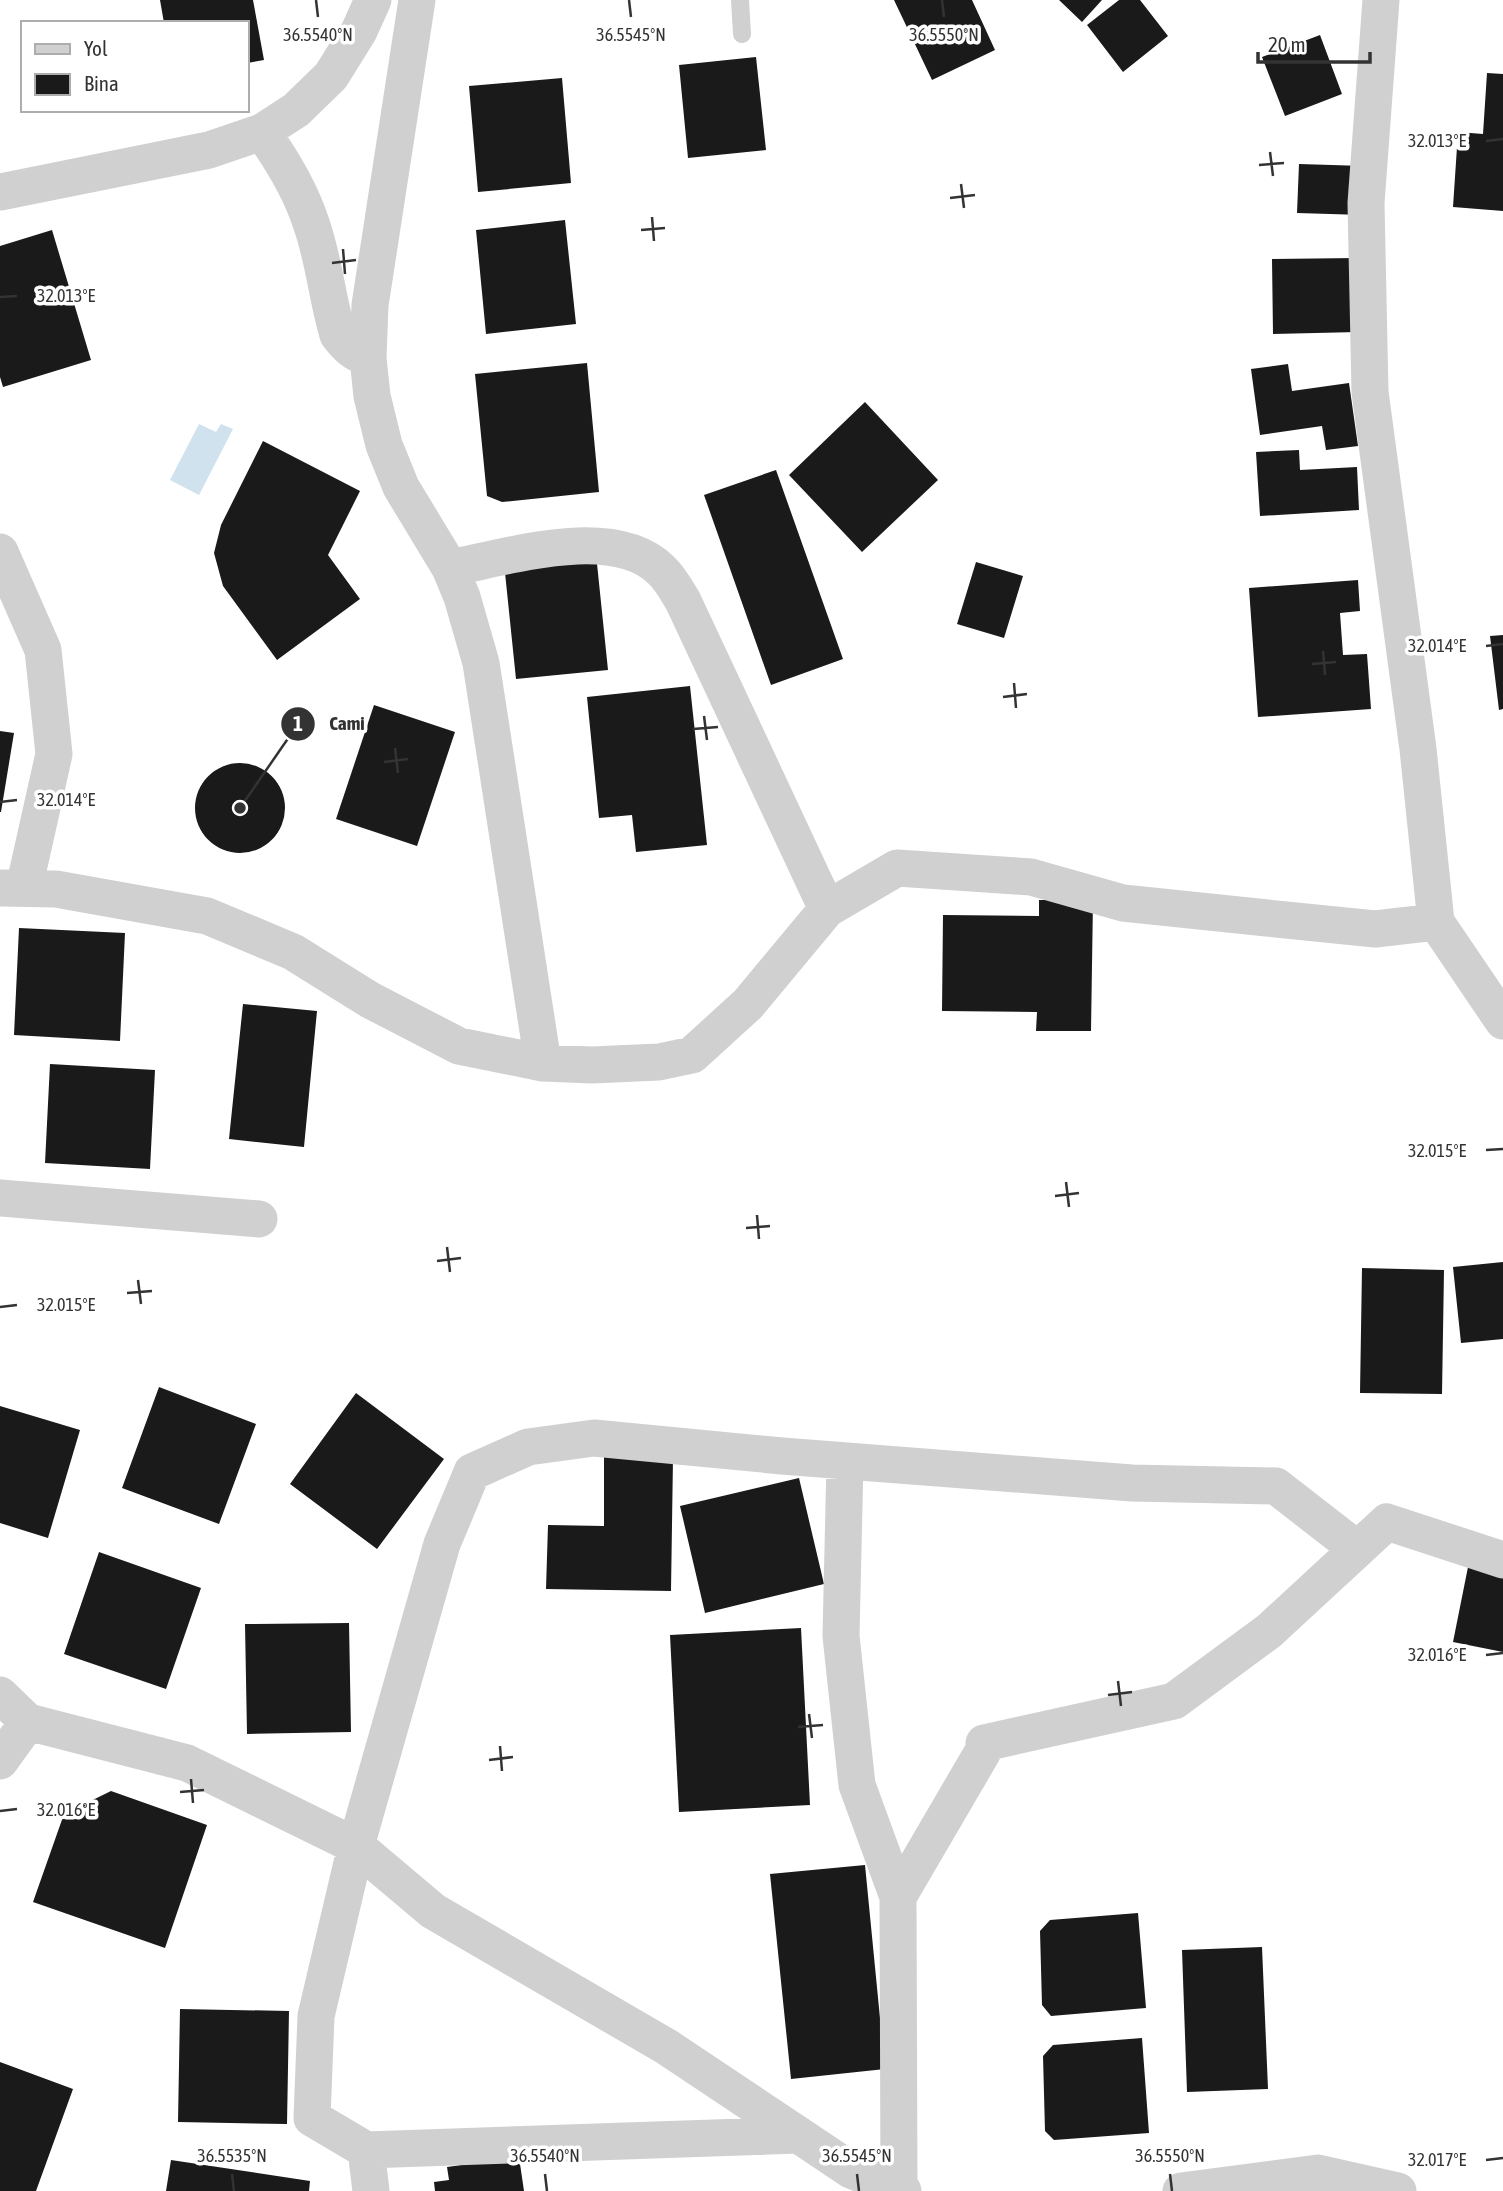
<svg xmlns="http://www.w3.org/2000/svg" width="1503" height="2191" font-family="'Asap Condensed',sans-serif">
	<rect width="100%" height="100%" fill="#fff"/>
	<path fill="#cfe2ee" d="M199,424L216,432L221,424L233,429L199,495L170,480Z"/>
	<path fill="#1a1a1a" d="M160,0H253L264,60L247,63V23H164Z
		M894,0H972L995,50L932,80Z
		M1059,0H1102L1082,22Z
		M1119,0H1140L1168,36L1123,72L1087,25Z
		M1320,35L1342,94L1285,116L1262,57Z
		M756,57L766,150L688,158L679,65Z
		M1487,73L1503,74V211L1453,207L1458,132L1483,134Z
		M562,78L571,183L478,192L469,86Z
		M1299,164L1364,166L1363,215L1297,213Z
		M565,220L576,324L486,334L476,230Z
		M52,230L91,360L3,387L0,377V246Z
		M1357,258L1358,332L1273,334L1272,259Z
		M587,363L599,492L502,502L487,496L475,374Z
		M1288,364L1292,391L1349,383L1358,446L1326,450L1322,426L1260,435L1251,369Z
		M865,402L938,480L862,552L789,475Z
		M263,441L360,491L328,555L360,599L277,660L223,586L214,553L221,525Z
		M1299,450L1300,470L1357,467L1359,510L1260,516L1256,452Z
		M776,470L843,659L771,685L704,495Z
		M596,554L608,670L516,679L504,563Z
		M976,562L1023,576L1004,638L957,624Z
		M1358,580L1360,611L1340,613L1343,655L1367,654L1371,709L1258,717L1249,588Z
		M1503,635V709L1499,710L1490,636Z
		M690,686L707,845L636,852L632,815L599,818L587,697Z
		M374,705L455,732L417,846L336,819Z
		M0,731L14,733L1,812H0Z
		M195 808a45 45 0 1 1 90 0a45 45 0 1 1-90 0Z
		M1039,900H1093L1091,1031H1036L1037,1012L942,1011L943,915L1039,916Z
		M19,928L125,933L120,1041L14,1035Z
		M243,1004L317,1011L304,1147L229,1139Z
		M50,1064L155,1070L150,1169L45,1163Z
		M1503,1262V1339L1461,1343L1453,1267Z
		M1362,1268L1444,1270L1442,1394L1360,1393Z
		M159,1387L256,1424L219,1524L122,1488Z
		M356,1393L444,1459L377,1549L290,1484Z
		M0,1406L80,1430L48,1538L0,1523Z
		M604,1457L673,1458L671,1591L546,1589L548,1525L604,1526Z
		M799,1478L824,1584L705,1613L680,1506Z
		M99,1552L201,1588L166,1689L64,1654Z
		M1469,1562L1503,1569V1652L1453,1642Z
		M349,1623L351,1732L247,1734L245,1624Z
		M801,1628L810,1805L679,1812L670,1635Z
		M111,1791L207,1825L165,1948L33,1902L64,1814Z
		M865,1865L885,2069L791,2079L770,1874Z
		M1138,1913L1146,2008L1051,2016L1042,2005L1040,1931L1050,1920Z
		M1262,1947L1268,2089L1187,2092L1182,1950Z
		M180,2009L289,2011L287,2124L178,2122Z
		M1142,2038L1149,2133L1054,2140L1045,2131L1043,2056L1053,2045Z
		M0,2062L73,2089L36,2191H0Z
		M519,2157L524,2191H435L434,2182L449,2180L447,2167Z
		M171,2160L310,2181L309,2191H166Z"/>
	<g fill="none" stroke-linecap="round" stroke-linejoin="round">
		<path stroke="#d0d0d0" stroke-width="18" d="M740,0L742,34"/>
		<path stroke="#d0d0d0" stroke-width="37" d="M417,0L370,305L368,358L372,396L384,445L401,487L450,568L462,597L481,663L543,1063
			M1381,0L1366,203L1370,392L1418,749L1436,922L1503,1021
			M262,132C282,160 300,189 311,223C324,259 327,298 338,335C347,347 354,353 368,358
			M0,192L209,150L262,132L296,110L331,76L359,31L373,0
			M0,552L43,650L54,754L24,888
			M450,568C508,557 613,523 661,570C670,578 677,591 683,601L827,909
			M0,888L56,889L207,916L293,952L370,1000L459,1046L543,1063L592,1065L659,1062L692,1055L748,1004L827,909L897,868L1031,877L1123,903L1267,918L1375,929L1436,922
			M0,1198L259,1219
			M845,1461L841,1636L857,1785L898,1897
			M0,1695L28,1722L187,1763L356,1846L433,1911L667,2047L851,2170L903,2191
			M0,1761L28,1722
			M366,2150L312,2118L316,2016L356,1846L442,1544L472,1472L528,1447L594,1438L782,1456L1132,1483L1276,1486L1357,1549
			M899,2189L898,1897L985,1748L984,1743L1174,1701L1269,1631L1387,1522L1503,1560
			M371,2191L366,2150L799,2135
			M1181,2191L1318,2173L1398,2191"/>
	</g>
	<path fill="none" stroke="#333" stroke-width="2.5" d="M316,0L318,17M629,0L631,17M942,0L944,17M1486,141L1503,139M1270,152L1273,176M1259,165L1284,163M961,184L964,208M950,198L975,195M652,217L654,241M641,230L665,228M343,249L345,274M332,263L356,260M0,297L17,296M1486,646L1503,644M1323,651L1325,675M1312,664L1336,662M1014,683L1016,708M1003,697L1027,694M704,716L707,740M693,729L718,727M395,748L398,773M384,762L408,759M0,802L17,800M1486,1150L1503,1149M1066,1182L1069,1207M1055,1196L1079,1193M757,1215L759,1239M746,1228L770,1226M447,1247L450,1272M437,1261L461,1258M138,1280L141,1304M127,1293L152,1291M0,1307L17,1305M1486,1655L1503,1653M1118,1681L1121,1706M1108,1695L1132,1692M809,1714L812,1738M798,1727L823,1725M500,1746L502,1771M489,1760L513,1757M191,1779L193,1803M180,1792L204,1790M0,1811L17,1809M1486,2160L1503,2158M232,2174L234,2191M545,2174L547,2191M857,2174L859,2191M1170,2174L1172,2191"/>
	<g font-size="18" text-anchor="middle" fill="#333" stroke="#fff" stroke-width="7" stroke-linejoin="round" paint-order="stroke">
		<text x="318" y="41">36.5540°N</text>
		<text x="631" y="41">36.5545°N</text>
		<text x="944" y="41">36.5550°N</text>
		<text x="1437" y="147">32.013°E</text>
		<text x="66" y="302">32.013°E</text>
		<text x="1437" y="652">32.014°E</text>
		<text x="66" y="806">32.014°E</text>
		<text x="1437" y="1157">32.015°E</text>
		<text x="66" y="1311">32.015°E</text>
		<text x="1437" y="1661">32.016°E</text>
		<text x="66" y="1816">32.016°E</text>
		<text x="232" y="2162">36.5535°N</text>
		<text x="545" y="2162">36.5540°N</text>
		<text x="857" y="2162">36.5545°N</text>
		<text x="1170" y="2162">36.5550°N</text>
		<text x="1437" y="2166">32.017°E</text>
	</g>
	<path fill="none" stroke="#333" stroke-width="2.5" d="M240 808L298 724"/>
	<g fill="#333" stroke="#fff" stroke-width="2.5">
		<circle cx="240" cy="808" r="7"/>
		<circle cx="298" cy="724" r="18"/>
	</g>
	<g font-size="21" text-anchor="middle" font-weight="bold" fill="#fff">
		<text x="298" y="731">1</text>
	</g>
	<g font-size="19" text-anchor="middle" font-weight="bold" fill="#333" stroke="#fff" stroke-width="7" stroke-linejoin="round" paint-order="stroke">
		<text x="347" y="730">Cami</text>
	</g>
	<rect x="21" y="21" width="228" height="91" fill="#ffffff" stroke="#adadad" stroke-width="2"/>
	<rect x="35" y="44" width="35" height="10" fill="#d0d0d0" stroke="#adadad" stroke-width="2"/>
	<text x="84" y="56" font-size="21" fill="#333333">Yol</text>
	<rect x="35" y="74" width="35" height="21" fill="#1a1a1a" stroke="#adadad" stroke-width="2"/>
	<text x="84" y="91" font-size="21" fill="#333333">Bina</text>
	<path d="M1258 52v10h112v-10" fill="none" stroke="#333333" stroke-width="3.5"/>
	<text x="1268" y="52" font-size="21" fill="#333333" stroke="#ffffff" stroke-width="5" paint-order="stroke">20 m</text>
</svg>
